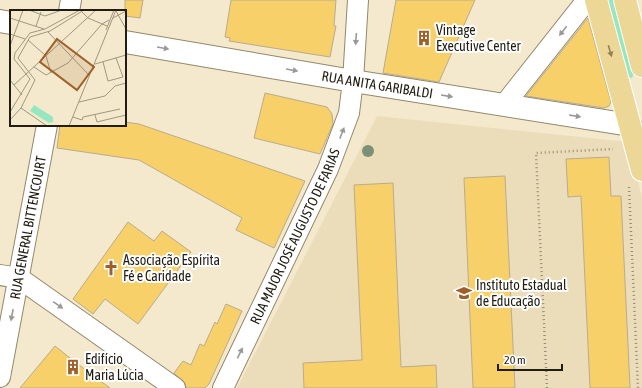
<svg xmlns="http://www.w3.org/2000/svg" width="642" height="388" font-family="'Asap Condensed',sans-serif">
	<rect width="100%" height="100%" fill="#f4e9cc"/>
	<path fill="#ecddba" d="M377,116L629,142L642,198V388H237Z"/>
	<path fill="#96e7be" d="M607,0H615L634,74L632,78L628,77Z"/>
	<path fill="#f8d069" stroke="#b7ac91" d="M125,0H143L140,18L125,16Z
		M231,0H336L334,26H336L330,57L229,41L230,38L225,37Z
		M396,0H475L439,82L383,73Z
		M588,18L611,102L609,106L604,108L526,96Z
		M265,93L327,107L332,114L333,124L320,154L254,138Z
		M125,122L139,124L305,181L274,248L236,230L242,218L139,160L57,148L60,125H125Z
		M609,157L611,196H621L630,388H590L581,196L568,197L566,159Z
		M505,176L515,388H473L464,178Z
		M393,183L401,367L436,365L437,388H304L303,363L362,360L354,185Z
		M128,222L154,241L162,231L191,252L138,324L105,299L93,314L73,299Z
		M226,304L242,311L209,384L205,388H186L185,383L174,373L183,361L191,365L200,344L204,346L215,322L217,324Z
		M55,346L75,362L110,388H20Z"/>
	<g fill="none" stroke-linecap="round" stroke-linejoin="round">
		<defs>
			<g id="street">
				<path d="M69,11L71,0"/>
				<path d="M504,105L587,0"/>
				<path d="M0,275L19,278L175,388"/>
				<path id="s1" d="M0,377L47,125"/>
				<path id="s2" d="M223,388L328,169L349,113L353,81L358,0"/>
			</g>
			<g id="secondary">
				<path d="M0,21L11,23"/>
				<path id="s3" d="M125,42L353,81L630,125"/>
			</g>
			<path id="primary" d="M596,0L642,170
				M625,0L642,66"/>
		</defs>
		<use href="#street" stroke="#93886e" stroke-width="22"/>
		<use href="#secondary" stroke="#93886e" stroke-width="24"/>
		<use href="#primary" stroke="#fff" stroke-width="24"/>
		<path stroke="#948c78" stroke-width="2.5" stroke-dasharray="1 3" stroke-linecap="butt" d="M629,187L638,388
			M547,388L536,153L613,149"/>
		<use href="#street" stroke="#fff" stroke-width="20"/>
		<use href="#secondary" stroke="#fff" stroke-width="22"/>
		<use href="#primary" stroke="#edd797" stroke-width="22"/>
	</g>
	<circle fill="#7a9077" cx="368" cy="151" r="6"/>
	<defs><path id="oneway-solid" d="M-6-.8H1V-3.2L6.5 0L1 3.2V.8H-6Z"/></defs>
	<g fill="#9b9995">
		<use href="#oneway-solid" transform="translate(563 31) rotate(128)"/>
		<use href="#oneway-solid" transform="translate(356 39) rotate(94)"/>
		<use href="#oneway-solid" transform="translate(163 48) rotate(10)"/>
		<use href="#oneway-solid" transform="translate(292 70) rotate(10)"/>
		<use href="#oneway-solid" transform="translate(447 96) rotate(9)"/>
		<use href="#oneway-solid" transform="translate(575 116) rotate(9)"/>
		<use href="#oneway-solid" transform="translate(342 133) rotate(-69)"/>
		<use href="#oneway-solid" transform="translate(58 305) rotate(35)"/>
		<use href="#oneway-solid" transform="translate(12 315) rotate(101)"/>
		<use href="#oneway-solid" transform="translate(240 353) rotate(-64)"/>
	</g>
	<use fill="#91835c" href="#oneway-solid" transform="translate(610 51) rotate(74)"/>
	<defs>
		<symbol id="building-bare" viewBox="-9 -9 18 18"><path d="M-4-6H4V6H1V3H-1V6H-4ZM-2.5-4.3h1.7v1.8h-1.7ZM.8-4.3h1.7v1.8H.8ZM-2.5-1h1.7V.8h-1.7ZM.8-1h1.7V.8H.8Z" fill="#9f5f28" stroke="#fff" stroke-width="2.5" paint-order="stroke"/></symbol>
		<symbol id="church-bare" viewBox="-9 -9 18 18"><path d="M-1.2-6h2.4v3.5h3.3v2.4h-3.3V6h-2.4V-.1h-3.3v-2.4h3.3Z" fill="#9f5f28" stroke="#fff" stroke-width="2.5" paint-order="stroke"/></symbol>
		<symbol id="school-bare" viewBox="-9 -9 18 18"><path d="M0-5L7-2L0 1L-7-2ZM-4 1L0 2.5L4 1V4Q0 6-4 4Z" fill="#9f5f28" stroke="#fff" stroke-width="2.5" paint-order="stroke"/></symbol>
	</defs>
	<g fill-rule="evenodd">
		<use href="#building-bare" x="413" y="27" width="22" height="22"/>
		<use href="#church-bare" x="100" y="257" width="22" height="22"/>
		<use href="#school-bare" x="453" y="282" width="22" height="22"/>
		<use href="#building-bare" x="62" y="356" width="22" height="22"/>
	</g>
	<g text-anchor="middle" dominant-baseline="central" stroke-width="4" stroke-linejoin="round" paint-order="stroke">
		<g font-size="14" fill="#211d13" stroke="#fff" text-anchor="start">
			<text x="436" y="30">Vintage<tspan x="436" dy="16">Executive Center</tspan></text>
			<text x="123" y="260">Associação Espírita<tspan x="123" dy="16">Fé e Caridade</tspan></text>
			<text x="476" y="285">Instituto Estadual<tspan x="476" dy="16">de Educação</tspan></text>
			<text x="85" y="359">Edifício<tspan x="85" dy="16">Maria Lúcia</tspan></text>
		</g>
		<g font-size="14" fill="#211d13" stroke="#fff">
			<text stroke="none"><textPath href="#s3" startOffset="256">RUA ANITA GARIBALDI</textPath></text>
			<text stroke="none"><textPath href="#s1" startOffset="152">RUA GENERAL BITTENCOURT</textPath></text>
			<text stroke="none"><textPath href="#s2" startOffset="168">RUA MAJOR JOSÉ AUGUSTO DE FARIAS</textPath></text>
		</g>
	</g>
	<g transform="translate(10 10)">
		<rect width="116" height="116" fill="#f4e9cc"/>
		<path d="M24,95L43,107V112L39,113L20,101Z" fill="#96e7be"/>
		<path fill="none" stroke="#a09782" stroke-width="1" d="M19,0L35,6L52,0M106,1L116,19M72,2L78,8L97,16M0,8L34,19M103,8L116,1M26,16L31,2M96,20L104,0M38,22L78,64M0,24L15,29M18,30L36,46L41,63M0,36L13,0M93,52L98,71L113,67L106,48M85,54L116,45M24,57L36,65L58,53L92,14L99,10M0,70L12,85M4,75L86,0M69,92L95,86L105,76L116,73M11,98L37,116M0,102L20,69L4,49L5,43L20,23L35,19L70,0M85,105L87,112L116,105M63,107L72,110L73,107L110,99M0,110L11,98L25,70L8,48L20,27L40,21L74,0M59,116L106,0"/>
		<path fill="#9f5f28" fill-opacity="0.15" stroke="#9f5f28" stroke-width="2" d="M47,29L84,57L67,80L30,52Z"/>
		<rect width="116" height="116" fill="none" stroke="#211d13" stroke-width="2"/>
	</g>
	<path d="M498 364v6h64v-6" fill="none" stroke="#211d13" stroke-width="2"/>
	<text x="504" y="364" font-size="12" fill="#211d13" stroke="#ffffff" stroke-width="3" paint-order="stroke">20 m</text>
</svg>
